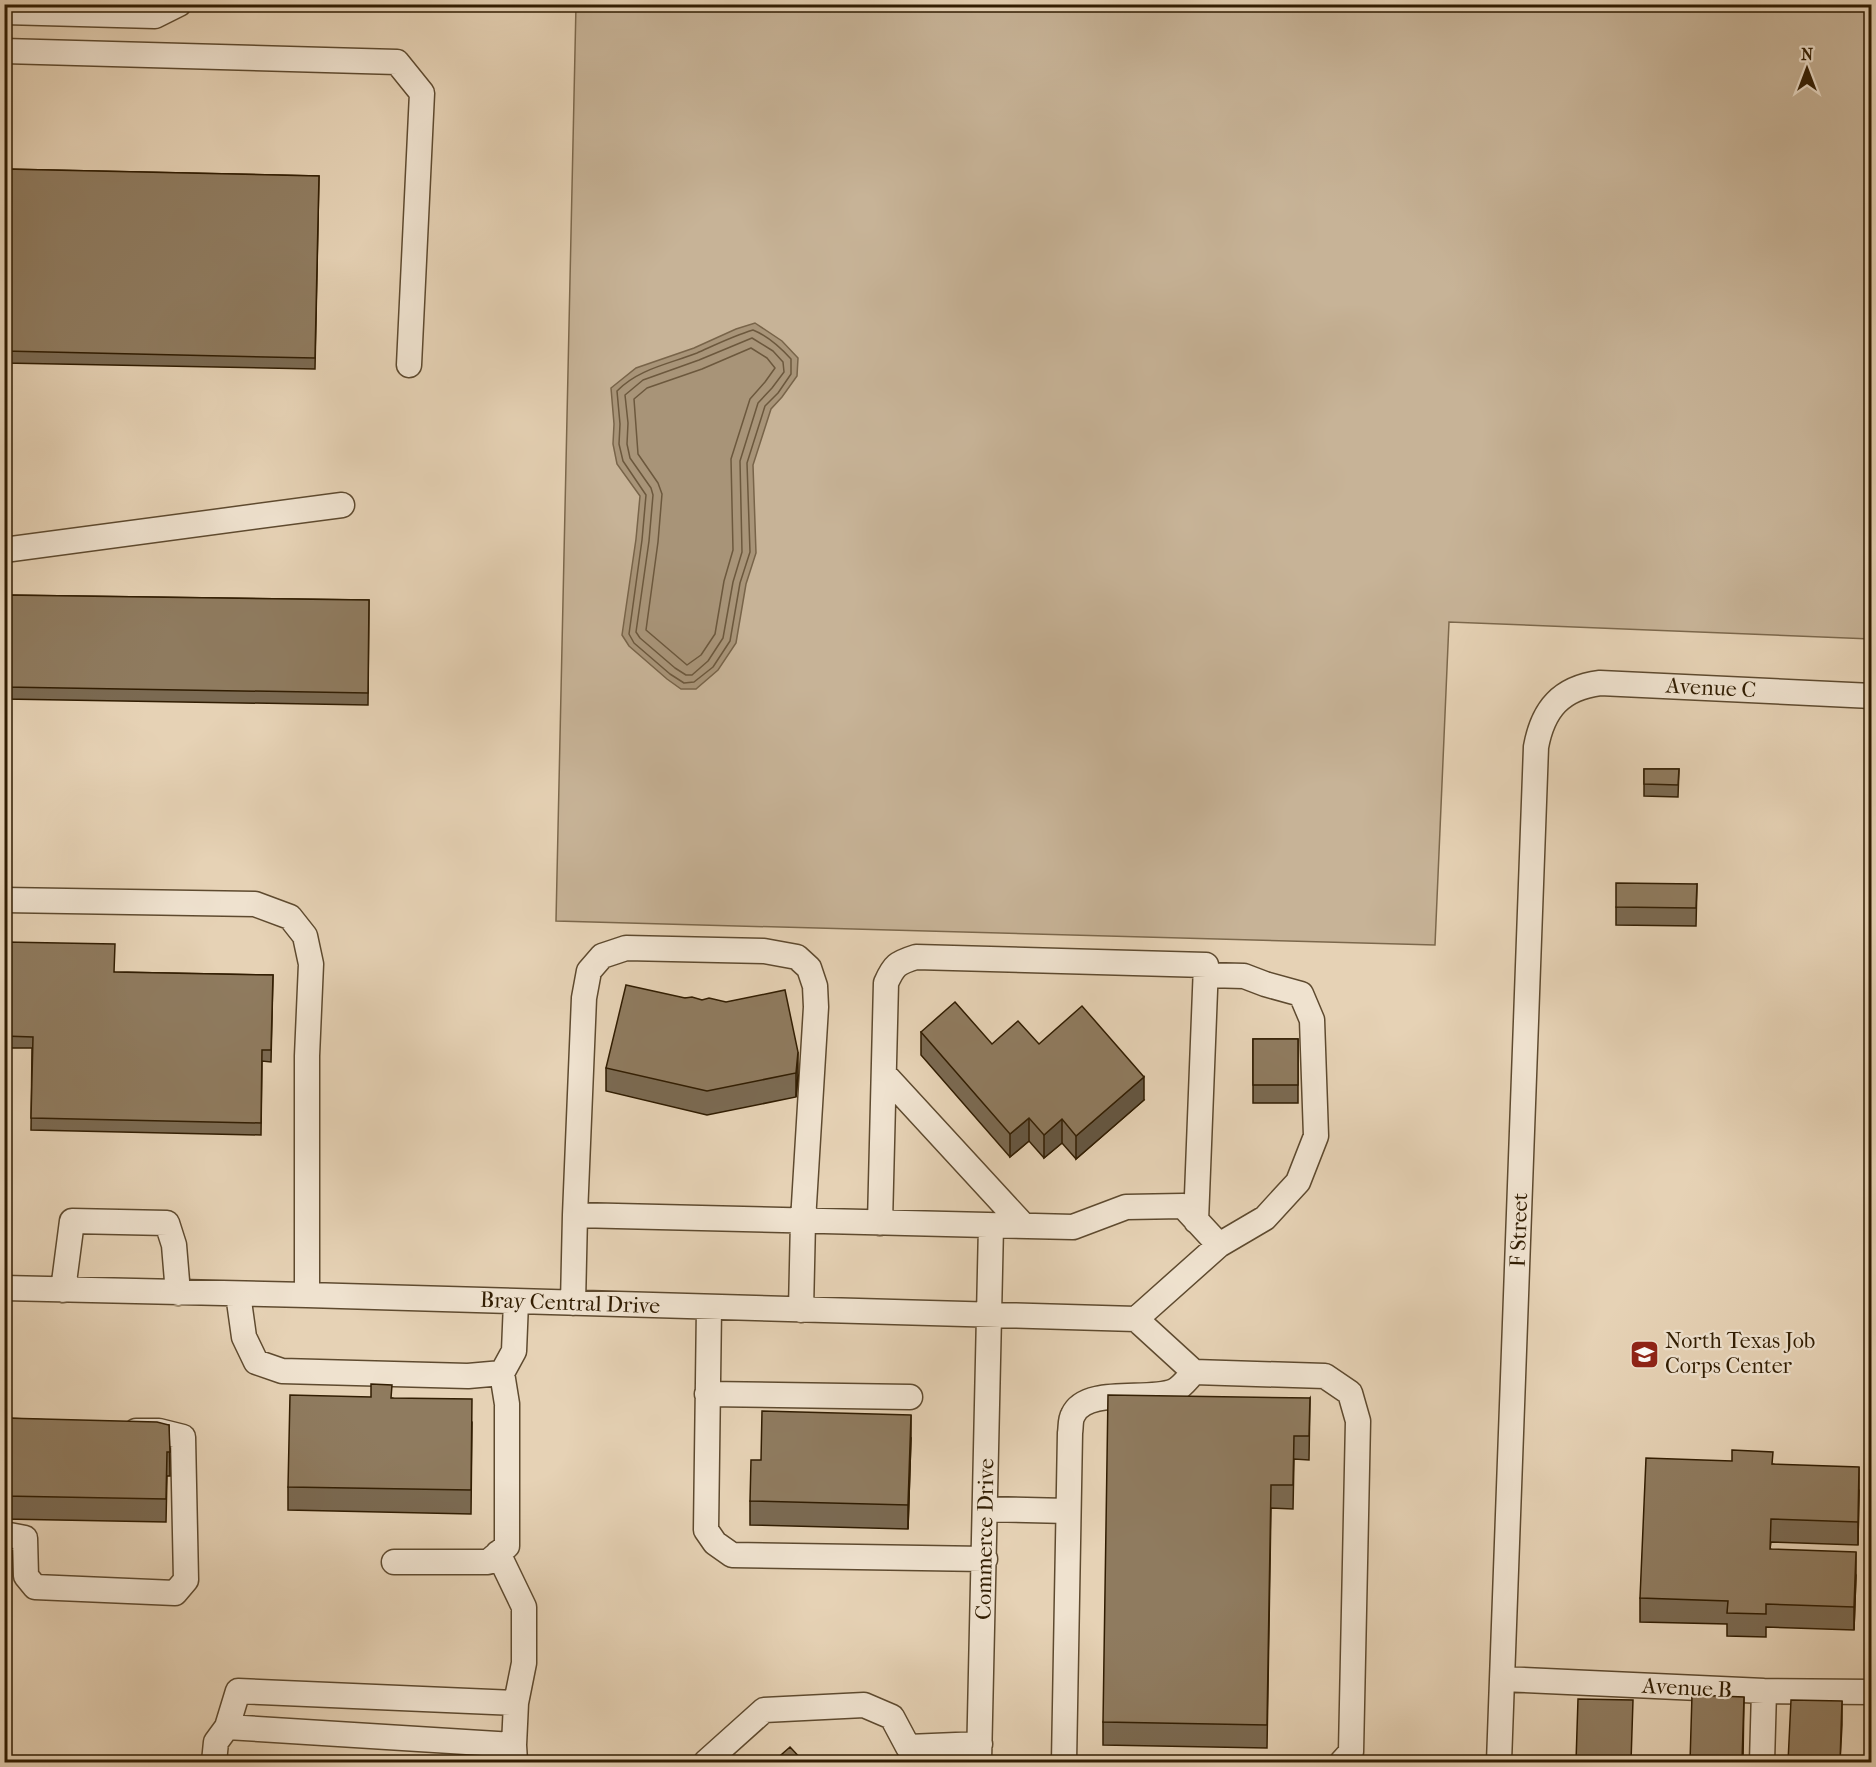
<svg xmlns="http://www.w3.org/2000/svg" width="1876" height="1767" font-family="'IM FELL French Canon',serif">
	<rect width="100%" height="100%" fill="#e6d2b5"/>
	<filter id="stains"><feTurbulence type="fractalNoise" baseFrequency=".00333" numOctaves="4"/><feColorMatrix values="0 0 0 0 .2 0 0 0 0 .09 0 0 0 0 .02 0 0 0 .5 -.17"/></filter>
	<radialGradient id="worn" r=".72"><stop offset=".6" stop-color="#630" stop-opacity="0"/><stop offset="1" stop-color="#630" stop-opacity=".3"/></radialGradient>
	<path fill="#c7b397" stroke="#7c684c" stroke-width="1.5" d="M576,5H1871V639L1449,622L1435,945L556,921Z"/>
	<path fill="#a89478" stroke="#786449" stroke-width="1.5" d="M755,323L782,341L798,358L797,376L782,397L771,409L753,465L756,553L746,584L736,643L718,670L696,689H681L667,679L629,646L622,635L636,539L640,496L617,464L613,444L614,424L611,388L636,368L694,348L736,329Z"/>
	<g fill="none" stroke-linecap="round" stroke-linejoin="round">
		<path stroke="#6c583d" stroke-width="1.5" d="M753,330C768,336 780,347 791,359V374L778,393L765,406L747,463L750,552L740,583L730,641L713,667L694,682L684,683L670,674L634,643L629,634L642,540L646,495L623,461L619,444L620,424L617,391C638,369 669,364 697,353C715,345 733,336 753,330Z
			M752,338L773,351L783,362L784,372L772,388L758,403L740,461L742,552L733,582L723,638L708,661L692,675H686L675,668L640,638L636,632L649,541L653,495L651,488L630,458L627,444L628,423L625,395L643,380L699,360Z
			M751,348L767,358L775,368L765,382L750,399L731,459L733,550L724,581L715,634L701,655L687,665L646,630L658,542L662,494L658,483L638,454L634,399L647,388L702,369Z"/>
		<defs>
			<path id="minor" d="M4,12L155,16L179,4
				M4,51L397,62L422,93L409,365
				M4,550L342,505
				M4,900L255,904L290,917L305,936L311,964L307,1056V1295
				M1206,975L1244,976L1265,984L1301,994L1312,1020L1316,1136L1298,1182L1265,1218L1219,1245
				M884,1074L1024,1226
				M575,1215L584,998L589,971L602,956L626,948L764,951L797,957L809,968L815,986L816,1007L803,1221L801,1310
				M880,1223L886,983C894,965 897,963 916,957L1206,965L1196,1221
				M4,1288L307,1295L1136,1319
				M63,1290L72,1221L167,1223L174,1245L178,1293
				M238,1294L244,1337L256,1362L282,1371L468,1376L502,1373L514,1351L516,1302
				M573,1303L575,1215L1073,1227L1126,1207L1183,1206L1219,1245L1136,1319
				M709,1307L706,1530L715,1543L732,1555L985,1559
				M1194,1372L1325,1376L1350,1393L1358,1421L1351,1752L1342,1762
				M707,1394L910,1397
				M985,1509L1068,1511
				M4,1534L25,1538L26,1576L35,1587L175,1593L186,1580L183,1437L159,1431H136
				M498,1553L524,1607V1663L516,1703
				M394,1562H488L507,1546V1404L502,1373
				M1502,1679L1764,1691L1872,1692
				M227,1727L238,1691L516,1703L514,1745
				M214,1762L216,1742L227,1727L514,1745L515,1762
				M706,1762L764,1710L864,1705L892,1717L908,1747L980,1744
				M979,1762L991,1226
				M1064,1762L1070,1433C1071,1428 1070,1420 1073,1415C1086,1386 1149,1402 1174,1391C1182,1387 1188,1378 1194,1372L1136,1319
				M1499,1762L1536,747C1543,709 1561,688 1600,683L1872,696
				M1762,1762L1764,1691"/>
		</defs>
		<use href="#minor" stroke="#5e4a2f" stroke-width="27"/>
		<use href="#minor" stroke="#efe2cf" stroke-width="24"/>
	</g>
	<path fill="#7b6a52" stroke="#311d02" stroke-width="1.5" d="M4,169L319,176L315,369L4,363Z
		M4,595L369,600L368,705L4,699Z
		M1644,769H1679L1678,797L1644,796Z
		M1697,884L1696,926L1616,925V907Z
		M4,942L115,972L273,975L271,1062L262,1061L261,1135L31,1130L32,1048H4Z
		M685,998L702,1000L798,1075L796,1097L707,1115L606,1091V1068Z
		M921,1032L992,1044H1039L1144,1100L1076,1159L1062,1143L1044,1158L1029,1141L1010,1157L921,1055Z
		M1253,1039H1298V1103H1253Z
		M392,1398L472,1422L471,1514L288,1510V1487Z
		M1310,1398L1309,1460L1294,1459L1293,1509L1271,1508L1267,1748L1103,1745V1722Z
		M4,1418L169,1425L170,1476H167L166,1522L4,1519Z
		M911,1438L908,1529L750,1525V1501Z
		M1773,1464L1859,1490L1858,1545L1771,1542L1770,1549L1856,1575L1854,1630L1766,1627V1637L1727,1636V1624L1640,1622V1598Z"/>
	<path fill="#645642" stroke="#311d02" stroke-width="1.5" d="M798,1052V1075L796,1097V1073Z
		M1144,1077V1100L1076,1159V1136Z
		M1029,1118V1141L1010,1157V1134Z
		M1062,1119V1143L1044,1158V1135Z
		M911,1415V1438L908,1529V1505Z
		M1859,1467V1490L1858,1545V1522Z
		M1856,1552V1575L1854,1630V1607Z
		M1744,1697L1743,1762H1742Z
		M1842,1701V1725L1840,1762Z"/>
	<path fill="#8f7b5f" stroke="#311d02" stroke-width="1.5" d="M4,169L319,176L315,358L4,351Z
		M4,595L369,600L368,693L4,687Z
		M1644,769H1679L1678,785L1644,784Z
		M1616,883L1697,884L1696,908L1616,907Z
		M4,942L115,944L114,972L273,975L271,1050H262L261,1123L31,1118L33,1037L4,1036Z
		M626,985L685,998L692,997L702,1000L709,998L726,1002L785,990L798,1052L796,1073L707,1091L606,1068Z
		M955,1002L992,1044L1018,1021L1039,1044L1082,1006L1144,1077L1076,1136L1062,1119L1044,1135L1029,1118L1010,1134L921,1032Z
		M1253,1039H1298V1085H1253Z
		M371,1384L392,1385L391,1398L472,1399L471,1490L288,1487L290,1395L371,1397Z
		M1108,1395L1310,1398L1309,1436H1294L1293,1485H1271L1267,1725L1103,1722Z
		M762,1411L911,1415L908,1505L750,1501L751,1460H761Z
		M4,1418L157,1422L169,1425L170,1452H167L166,1499L4,1496Z
		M1732,1450L1773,1452L1772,1464L1859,1467L1858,1522L1771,1519L1770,1549L1856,1552L1854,1607L1766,1604V1614L1727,1613L1728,1601L1640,1598L1646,1458L1732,1461Z
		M1692,1695L1744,1697L1742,1762H1690Z
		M1578,1699L1633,1700L1631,1762H1576Z
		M1791,1700L1842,1701L1840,1762H1788Z
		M790,1747L804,1762H773Z"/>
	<defs>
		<symbol id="school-square" viewBox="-11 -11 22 22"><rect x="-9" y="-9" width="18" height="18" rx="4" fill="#8f2418" stroke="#efe2cf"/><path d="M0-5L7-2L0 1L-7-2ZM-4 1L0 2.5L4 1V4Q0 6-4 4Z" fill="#fff"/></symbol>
	</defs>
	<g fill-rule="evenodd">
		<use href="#school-square" x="1628" y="1338" width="33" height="33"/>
	</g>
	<g text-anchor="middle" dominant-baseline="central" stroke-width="4.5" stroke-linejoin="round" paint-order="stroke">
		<g font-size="22" fill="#311d02" stroke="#efe2cf">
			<text transform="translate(1711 688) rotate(3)">Avenue C</text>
			<text transform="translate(1519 1230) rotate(-88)">F Street</text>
			<text transform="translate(570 1303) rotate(2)">Bray Central Drive</text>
			<text transform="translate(985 1539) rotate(-89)">Commerce Drive</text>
			<text transform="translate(1687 1688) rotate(3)">Avenue B</text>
		</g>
		<g font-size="22" fill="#311d02" stroke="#efe2cf" text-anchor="start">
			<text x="1665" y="1341">North Texas Job<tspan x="1665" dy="25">Corps Center</tspan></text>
		</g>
	</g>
	<rect width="1876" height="1767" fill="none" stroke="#e6d2b5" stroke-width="24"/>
	<rect x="6" y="6" width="1864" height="1755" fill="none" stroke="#311d02" stroke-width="3"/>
	<rect x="12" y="12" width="1852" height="1743" fill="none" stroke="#311d02" stroke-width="1.5"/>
	<g transform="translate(1807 69)" stroke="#efe2cf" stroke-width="4.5" paint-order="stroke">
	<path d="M0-4.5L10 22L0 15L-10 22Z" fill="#311d02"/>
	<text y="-9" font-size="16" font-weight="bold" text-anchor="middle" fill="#311d02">N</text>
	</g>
	<rect width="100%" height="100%" filter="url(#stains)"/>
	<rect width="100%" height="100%" fill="url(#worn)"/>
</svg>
